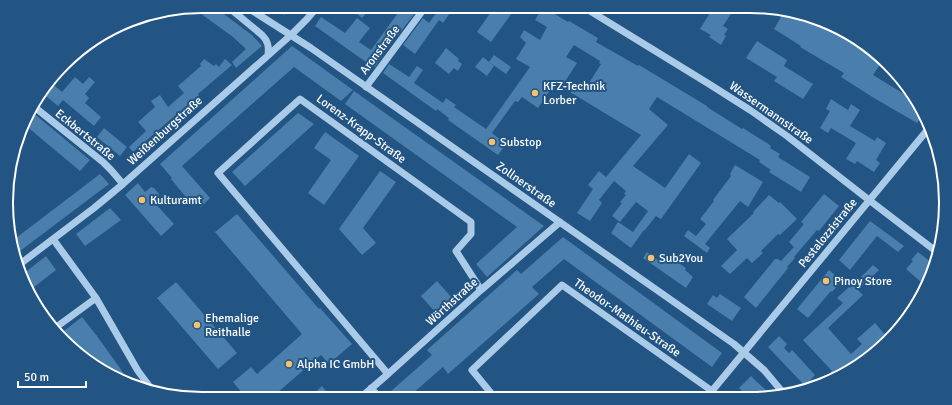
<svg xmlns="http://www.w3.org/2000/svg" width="952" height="405" font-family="Signika,sans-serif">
	<rect width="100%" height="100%" fill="#225484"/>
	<path fill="#4a7eac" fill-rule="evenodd" d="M202,6H213L252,35L262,46L236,68L232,62L246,49L233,37L193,8Z
		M272,6H291L284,15Z
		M348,6H362L368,11L362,18Z
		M403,6H418L414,12L415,13L395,39L394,38L375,67L374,66L373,67L315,26L321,17L345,33L357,18L370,28L359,42L371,50Z
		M441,6H455L443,23L439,20L415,54L403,45L423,18L429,23Z
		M495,6H517L491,42L477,32Z
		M713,6H736L723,26L728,29L724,35L726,36L721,45L709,37L711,35L700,29L710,13L709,12Z
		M543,7L568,22L569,21L598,38L596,42L638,66L639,65L707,106V107L742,129L743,128L767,143L771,146L770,148L780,154L778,157L810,177L801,192L769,172L771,170L759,162L760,160L657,97L649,109L668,125L633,166L665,188L689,154L701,163L661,219L656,216L645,230H644L631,248L611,233L618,222L633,232L648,211L636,202L620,222L612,216L622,203L620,202L626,195L624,194L626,191L614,181L599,200L602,203L590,221L577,213L593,189L588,185L599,171L606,177L641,135L555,83L538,108L522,97L518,102L515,101L492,133L506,144L498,155L448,120L449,118L437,109L436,111L383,73L389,64L409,77L417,66L423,70L414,83L443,103L446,98L456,105L454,107L486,129L530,67L516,59L526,43L520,37L524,30L540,40L547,27L535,20ZM574,45L600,61L599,63L601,64L584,91L566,80L577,63L566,57Z
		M784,12L813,17L879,55L883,60L873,75L909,97L910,95L924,114L917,123L874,98L841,77L844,73L800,47L801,46L774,29Z
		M757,41L787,60L784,66L813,84L803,99L774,81L777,77L746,58Z
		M292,46L353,90L341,101L294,67L182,166L210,198L201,207L193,198L190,202L171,179L172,178L160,164Z
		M446,48L459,59L458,61L462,64L458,71L454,68L449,74L435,63Z
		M494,55L511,67L506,74L489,62Z
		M483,57L494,66L487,76L475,67Z
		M204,59L214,66L216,64L219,67L225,59L232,65L198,94L199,95L133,152L129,147L146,131L138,122L155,107L151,101L160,95L168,107L184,93L178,86L201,66L200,64Z
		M75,77L83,84L89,77L95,82L85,94L89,98L85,103L101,117L94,126L63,100L58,106L42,93L50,82L62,92Z
		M354,91L544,226L487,277L476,264L517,227L345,104Z
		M831,99L848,110L851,104L860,110L850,126L875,141L877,137L886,143L876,160L880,163L874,172L857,161L855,164L846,159L856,143L831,128L828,133L820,128L830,111L826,109Z
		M32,112L90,160L80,171L25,125L27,119Z
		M298,113L314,124L245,186L232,172Z
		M104,128L127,147L120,156L97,137Z
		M325,132L359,156L324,205L308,193L331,160L314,148Z
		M735,165L763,182L748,207L740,201L705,244L710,248L707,253L684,236L688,230L696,236L706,224L700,219L714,201L713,200L731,176L730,174Z
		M380,171L396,182L363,228L376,243L362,255L339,229Z
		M100,174L109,184L16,254L12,241Z
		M138,183L145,192L151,187L154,188L159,194V197L154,202L174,224L161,236L125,195Z
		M824,194L839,206L819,231L817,230L794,257L795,258L787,267L788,268L756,308L744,297L775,259H778L781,261L794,247L789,242L804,224L801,222Z
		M769,195L779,203L780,202L797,219L780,235L778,234L761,251L763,253L752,263L747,258L730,274L721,266L737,250L727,239L754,213L753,212Z
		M110,208L121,220L85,246L76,234Z
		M237,214L319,309L320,308L352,344L329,364L321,355L270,399H247L233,382L251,367L257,374L302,334L215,232Z
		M870,221L904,246L898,252L877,236L850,270L839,260Z
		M563,237L722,353L712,367L564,259L532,287L539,294L448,374L443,367L412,394L416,398H395L390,392L432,355L427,350L517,270L521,274Z
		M647,252L662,263L667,255L686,268L685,270L693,277L686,288L643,258Z
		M918,252L936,266L927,283L922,280L921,282L906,269L913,261L911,260Z
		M46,256L56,270L29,291L23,274Z
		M873,265L879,270L858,290L863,295L828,328L851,354L862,344L857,339L875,323L888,338L864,360L825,384L818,386L817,384L832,371L803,340L843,303L837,298L849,287L850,288Z
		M829,270L842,281L832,292L831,291L808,318L797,309Z
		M437,281L452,298L436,313L421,296Z
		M176,282L237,353L218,369L157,298Z
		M720,294L741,308L732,321L707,304L713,295L717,298Z
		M82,317L97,336L132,385L89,360L77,344L71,348L60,334Z
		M779,336L787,344L784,348L789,353L792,350L815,375L805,386L768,347Z
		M751,376L757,382L774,397H748L739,388Z
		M322,386L332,399H308Z"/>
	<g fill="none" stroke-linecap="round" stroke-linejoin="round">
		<path stroke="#aacbe8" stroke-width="7" d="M227,6L262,35C268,41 269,46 268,55
			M245,6L311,48L734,344L764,370L785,395
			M582,6L709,84L750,110L787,136L869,200L937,252
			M366,87L426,6
			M32,105L103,162L111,170L123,184
			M53,239L96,298L138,371L153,391
			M20,264L94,208L123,184L291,35L307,19L318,6
			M55,328L96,298
			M388,374L218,173L300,99L471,222V234L456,251L481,290
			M371,388L380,398
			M707,397L929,128
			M495,398L472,370L562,285L712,391
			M359,399L388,374L481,290L560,222"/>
	</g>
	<g fill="#f5c26b" stroke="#225484" stroke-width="1.5">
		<circle cx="535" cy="93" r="4"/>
		<circle cx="492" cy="142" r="4"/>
		<circle cx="142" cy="200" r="4"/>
		<circle cx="651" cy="258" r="4"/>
		<circle cx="826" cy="281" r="4"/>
		<circle cx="197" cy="325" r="4"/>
		<circle cx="289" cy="364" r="4"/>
	</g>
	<g text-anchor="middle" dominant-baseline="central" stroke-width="4" stroke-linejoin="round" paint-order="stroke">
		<g font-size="12" fill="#fff" stroke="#225484">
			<text transform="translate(380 50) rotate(-53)">Aronstraße</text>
			<text transform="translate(771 113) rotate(35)">Wassermannstraße</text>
			<text transform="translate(361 129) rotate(36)">Lorenz-Krapp-Straße</text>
			<text transform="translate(165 131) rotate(-42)">Weißenburgstraße</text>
			<text transform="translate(85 135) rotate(39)">Eckbertstraße</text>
			<text transform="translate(526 185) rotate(35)">Zollnerstraße</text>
			<text transform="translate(828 233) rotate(-51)">Pestalozzistraße</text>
			<text transform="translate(452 302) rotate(-42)">Wörthstraße</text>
			<text transform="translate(627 318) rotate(35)">Theodor-Mathieu-Straße</text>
		</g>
		<g font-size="12" fill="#fff" stroke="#225484" text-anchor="start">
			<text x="543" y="86">KFZ-Technik<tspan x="543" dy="14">Lorber</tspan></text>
			<text x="500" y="142">Substop</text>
			<text x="150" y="200">Kulturamt</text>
			<text x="659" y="258">Sub2You</text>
			<text x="834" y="281">Pinoy Store</text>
			<text x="205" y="318">Ehemalige<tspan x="205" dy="14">Reithalle</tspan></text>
			<text x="297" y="364">Alpha IC GmbH</text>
		</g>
	</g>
	<path d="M0 0H952V405H0ZM202 13H750A189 189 0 0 1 939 202V203A189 189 0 0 1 750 392H202A189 189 0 0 1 13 203V202A189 189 0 0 1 202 13Z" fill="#225484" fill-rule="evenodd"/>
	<path fill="none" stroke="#fff" stroke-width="2" d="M202 13H750A189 189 0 0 1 939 202V203A189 189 0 0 1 750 392H202A189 189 0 0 1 13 203V202A189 189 0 0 1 202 13Z"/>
	<path d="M18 381v6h68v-6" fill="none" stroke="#ffffff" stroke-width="2"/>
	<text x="24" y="381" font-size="12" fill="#ffffff" stroke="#225484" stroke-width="3" paint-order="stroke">50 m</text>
</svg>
